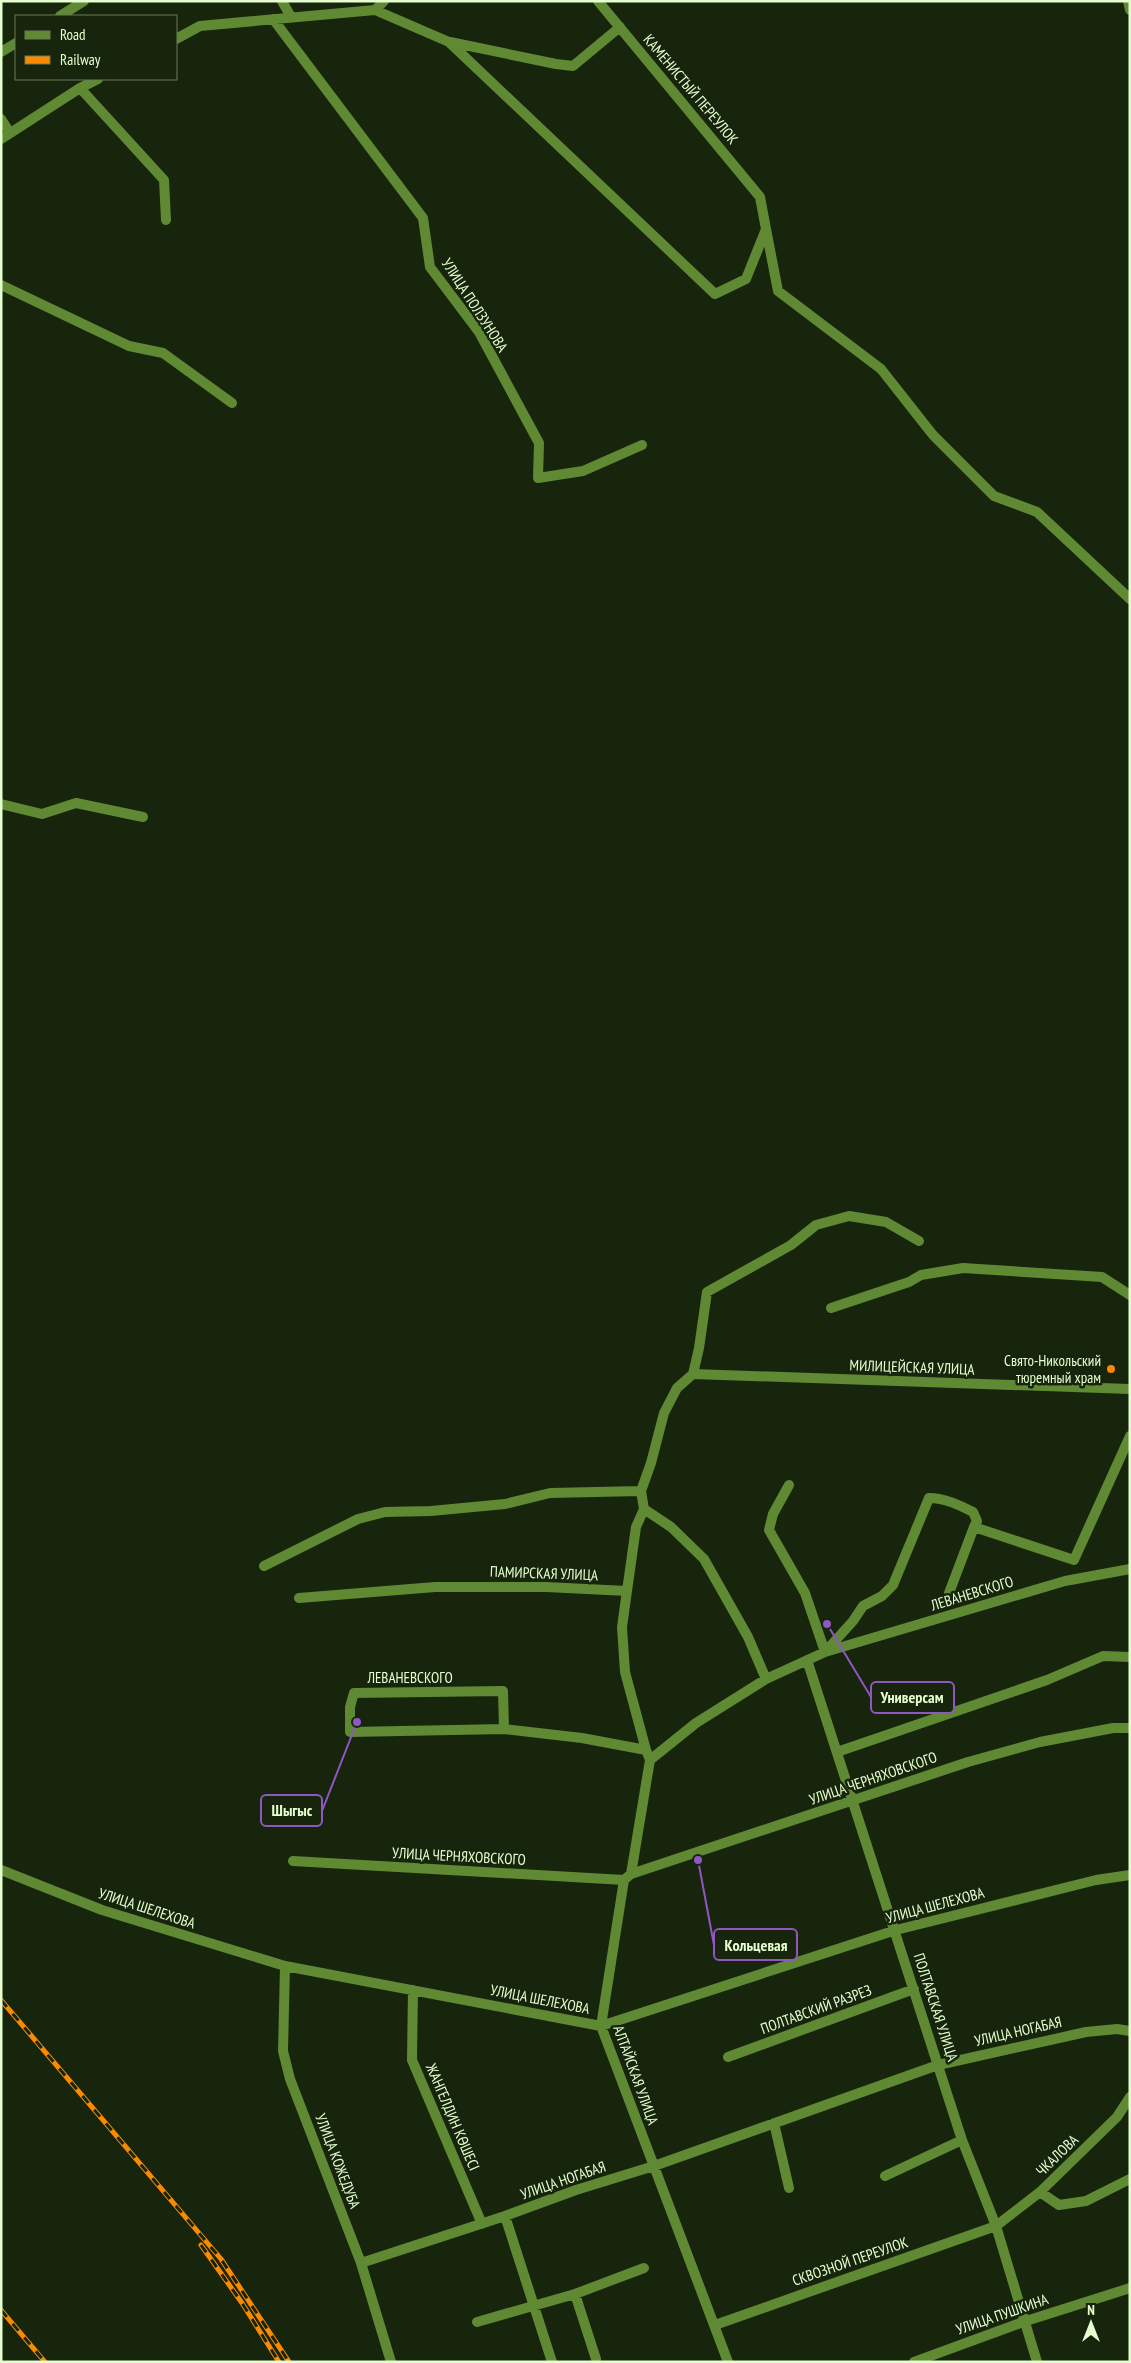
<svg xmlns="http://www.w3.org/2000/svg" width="1131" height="2363" font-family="'PT Sans Narrow',sans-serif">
	<rect width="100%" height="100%" fill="#16250c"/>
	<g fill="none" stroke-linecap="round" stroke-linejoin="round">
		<path stroke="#5f8933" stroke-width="10" d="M282,1L291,17
			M1128,1L1130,10
			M375,10L449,42L715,294L746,279L766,229L760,197L598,1
			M60,16L84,1
			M273,19L423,218L430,267L479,332L539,443L538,478L583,471L642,445
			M176,39L200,26L375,10L384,1
			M450,42L556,64L573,66L620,27
			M1,52L16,43
			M80,88L164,180L166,220
			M1,119L10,133
			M1,139L80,88L98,79
			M766,229L778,291L881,369L933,435L994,496L1037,512L1130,599
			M1,285L129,346L163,353L232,403
			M1,804L42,814L76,803L143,817
			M831,1308L909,1282L921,1275L963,1268L1102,1277L1130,1295
			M693,1374L1130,1389
			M789,1485L773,1514L769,1530L805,1593L825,1652L853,1621L863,1606L882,1596L893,1585L929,1498C945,1498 959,1505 973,1512L977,1521L974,1527
			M264,1566L358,1519L385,1512L431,1511L505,1504L550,1493L641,1491
			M627,1591L636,1527L644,1509
			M949,1593L974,1527L1074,1560L1130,1436
			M299,1598L435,1587H546L627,1591L622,1627L625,1672L646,1750
			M807,1660L962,2140L996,2226L1037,2362
			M766,1679L748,1637L704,1559L671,1527L644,1509L641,1491L651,1463L664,1413L677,1388L693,1374L699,1348L707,1292L791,1245L816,1225L849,1216L886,1222L919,1241
			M504,1729L503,1691L354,1693L350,1707V1732L504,1729L582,1738L646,1750L650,1760
			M837,1752L1047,1680L1103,1656L1130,1657
			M650,1760L631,1874L624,1880L601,2026L728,2362
			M650,1760L696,1723L766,1679L825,1652L1065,1581L1130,1569
			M293,1861L624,1880
			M1,1870L102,1910L285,1966L601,2026L896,1930L1096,1880L1130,1875
			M631,1874L968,1762L1040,1742L1113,1728H1130
			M285,1966L283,2051L290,2079L361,2263L391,2362
			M413,1990L412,2060L482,2224
			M728,2057L914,1989
			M774,2123L789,2188
			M885,2176L962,2140
			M1040,2192L1059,2205L1086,2201L1130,2179
			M505,2216L552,2362
			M361,2263L505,2216L576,2190L654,2166L938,2065L1086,2032L1117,2029L1130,2031
			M575,2294L596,2359
			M477,2322L575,2294L644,2268
			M715,2325L996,2226L1040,2192L1117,2117L1130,2097"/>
		<path stroke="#5f8933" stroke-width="10" d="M914,2362L1026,2321L1130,2288"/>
		<defs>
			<path id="rail" d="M1,2000L221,2259L289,2362
				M201,2245L242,2303L279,2362
				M1,2310L45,2362"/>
		</defs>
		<use href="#rail" stroke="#fb8a00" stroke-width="5"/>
		<use href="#rail" stroke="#16250c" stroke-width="3" stroke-dasharray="9" stroke-linecap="butt"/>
	</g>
	<circle fill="#fb8a00" stroke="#16250c" stroke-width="2" cx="1111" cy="1369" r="5"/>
	<g text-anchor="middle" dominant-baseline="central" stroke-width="5" stroke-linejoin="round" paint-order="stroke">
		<g font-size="15" fill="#e5ffd0" stroke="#16250c">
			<text transform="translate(691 89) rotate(50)">КАМЕНИСТЫЙ ПЕРЕУЛОК</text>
			<text transform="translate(475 305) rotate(57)">УЛИЦА ПОЛЗУНОВА</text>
			<text transform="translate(912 1367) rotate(2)">МИЛИЦЕЙСКАЯ УЛИЦА</text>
			<text transform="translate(544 1573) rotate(2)">ПАМИРСКАЯ УЛИЦА</text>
			<text transform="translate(972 1593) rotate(-17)">ЛЕВАНЕВСКОГО</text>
			<text x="410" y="1677">ЛЕВАНЕВСКОГО</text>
			<text transform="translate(873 1778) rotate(-19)">УЛИЦА ЧЕРНЯХОВСКОГО</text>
			<text transform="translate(459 1856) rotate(3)">УЛИЦА ЧЕРНЯХОВСКОГО</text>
			<text transform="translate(935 1905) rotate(-15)">УЛИЦА ШЕЛЕХОВА</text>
			<text transform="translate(147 1908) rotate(18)">УЛИЦА ШЕЛЕХОВА</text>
			<text transform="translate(540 1999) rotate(11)">УЛИЦА ШЕЛЕХОВА</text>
			<text transform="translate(936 2007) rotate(72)">ПОЛТАВСКАЯ УЛИЦА</text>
			<text transform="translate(816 2009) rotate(-20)">ПОЛТАВСКИЙ РАЗРЕЗ</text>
			<text transform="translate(1018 2031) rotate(-13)">УЛИЦА НОГАБАЯ</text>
			<text transform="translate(636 2075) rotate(70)">АЛТАЙСКАЯ УЛИЦА</text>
			<text transform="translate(453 2117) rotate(67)">ЖАНГЕЛДИН КӨШЕСІ</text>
			<text transform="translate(1057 2155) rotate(-44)">ЧКАЛОВА</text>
			<text transform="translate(338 2161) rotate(69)">УЛИЦА КОЖЕДУБА</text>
			<text transform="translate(563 2180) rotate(-19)">УЛИЦА НОГАБАЯ</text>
			<text transform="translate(850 2261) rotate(-19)">СКВОЗНОЙ ПЕРЕУЛОК</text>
			<text transform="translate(1002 2314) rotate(-19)">УЛИЦА ПУШКИНА</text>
		</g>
		<g font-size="15" fill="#e5ffd0" stroke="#16250c" text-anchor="end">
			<text x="1101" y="1360">Свято-Никольский<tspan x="1101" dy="17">тюремный храм</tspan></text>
		</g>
	</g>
	<path fill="none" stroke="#9056c2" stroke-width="2" d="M827 1624L871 1697M357 1722L322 1811M698 1860L714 1945"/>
	<g fill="#9056c2" stroke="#16250c" stroke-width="2">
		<circle cx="827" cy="1624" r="5"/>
		<circle cx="357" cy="1722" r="5"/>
		<circle cx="698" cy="1860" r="5"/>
	</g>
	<g fill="#16250c" stroke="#9056c2" stroke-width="2">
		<rect x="871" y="1682" width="83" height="31" rx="5"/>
		<rect x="261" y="1795" width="61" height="31" rx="5"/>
		<rect x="714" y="1929" width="83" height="31" rx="5"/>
	</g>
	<g font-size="16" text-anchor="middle" font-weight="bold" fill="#e5ffd0">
		<text x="912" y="1703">Универсам</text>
		<text x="292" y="1816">Шыгыс</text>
		<text x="756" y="1951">Кольцевая</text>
	</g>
	<rect width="1131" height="2363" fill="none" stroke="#e5ffd0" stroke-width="5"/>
	<rect x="15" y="15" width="162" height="65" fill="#16250c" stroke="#697c5a"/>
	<rect x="25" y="31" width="25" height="8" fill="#5f8933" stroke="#697c5a"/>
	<text x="60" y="40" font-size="15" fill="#e5ffd0">Road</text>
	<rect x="25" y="56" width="25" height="8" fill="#fb8a00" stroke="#697c5a"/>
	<text x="60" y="65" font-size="15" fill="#e5ffd0">Railway</text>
	<g transform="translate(1091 2323)" stroke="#16250c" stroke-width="4" paint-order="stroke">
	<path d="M0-4L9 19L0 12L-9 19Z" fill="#e5ffd0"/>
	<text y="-8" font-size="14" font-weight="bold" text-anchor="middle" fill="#e5ffd0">N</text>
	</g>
</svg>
